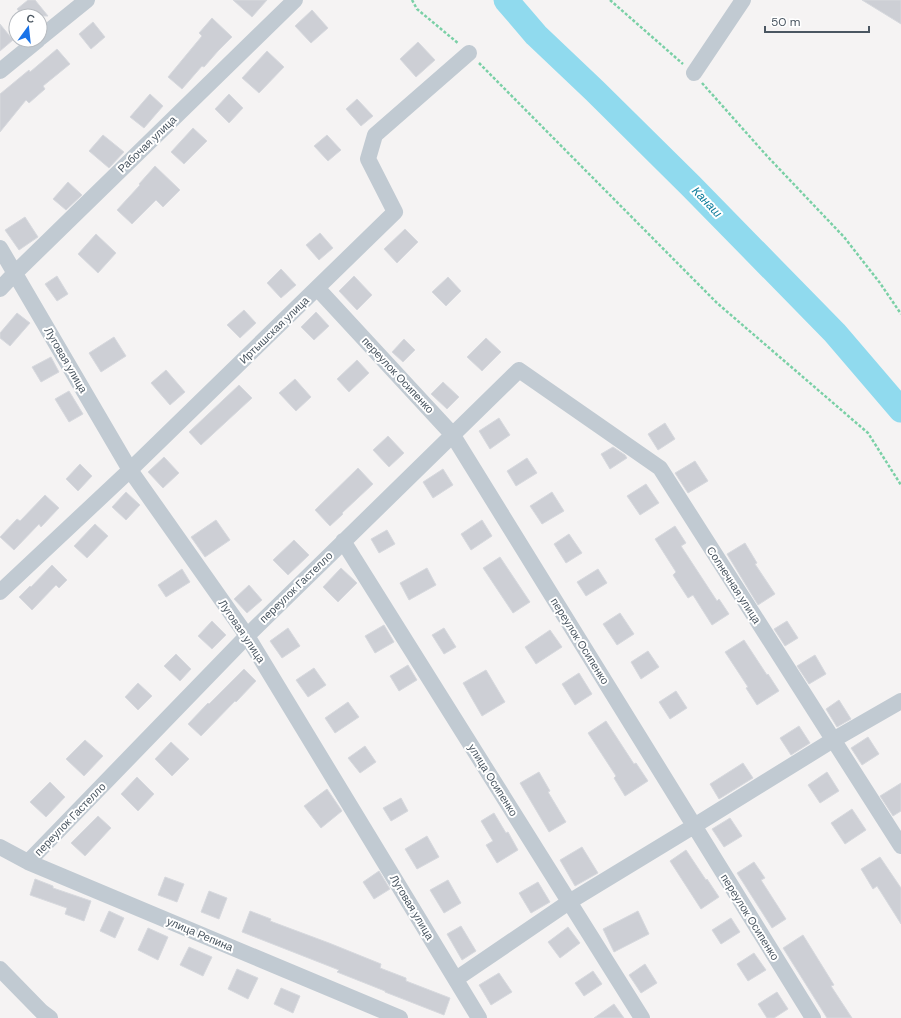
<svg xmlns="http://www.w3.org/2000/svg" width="901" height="1018" font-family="'DM Sans',sans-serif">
	<rect width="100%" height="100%" fill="#f5f3f3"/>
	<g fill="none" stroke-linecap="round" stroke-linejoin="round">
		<path stroke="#90daee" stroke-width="25" d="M506,0L536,35L595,91L691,186L835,333L901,410"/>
	</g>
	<path fill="#cdcfd5" stroke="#d7d9de" d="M28,0H35L48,16H23L17,9Z
		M233,0H267L252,17Z
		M862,0H901V24Z
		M312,10L328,28L311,43L295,26Z
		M212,18L232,37L218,51L204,67L202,66L182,89L168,77L202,36L199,33Z
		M93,22L105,37L91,49L79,34Z
		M0,24L13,40L0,51Z
		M418,42L435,60L416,77L400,59Z
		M57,49L70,64L43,86L45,89L29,103L26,100L0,132V94L29,70L30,72Z
		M267,51L284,67L259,93L242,78Z
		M150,94L163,106L144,128L130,117Z
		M229,94L243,108L229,123L215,109Z
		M357,99L373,116L361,126L346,109Z
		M193,128L207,141L184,164L171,152Z
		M103,135L124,152L109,168L89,151Z
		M327,135L341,150L328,161L314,146Z
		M155,166L180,190L163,207L156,200L132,224L117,210L140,185L139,184Z
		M68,182L82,195L66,210L53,199Z
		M25,217L38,237L19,250L5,230Z
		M405,229L418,242L397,263L384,249Z
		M320,233L333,248L319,260L306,245Z
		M96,234L116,253L98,273L78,254Z
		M281,269L296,285L281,298L267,283Z
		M57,276L68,294L57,301L45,284Z
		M354,276L372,295L357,310L339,291Z
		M448,277L461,291L446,306L432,292Z
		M244,310L256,323L240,338L227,325Z
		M316,312L329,326L314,340L301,327Z
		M17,313L30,323L10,346L0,338V333Z
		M114,337L126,356L101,372L89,353Z
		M486,338L501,352L482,371L467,357Z
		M404,339L415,350L403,362L392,352Z
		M51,357L59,372L41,382L32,367Z
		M357,360L369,373L349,392L337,379Z
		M166,370L185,392L170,405L151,383Z
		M295,379L311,397L296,411L279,393Z
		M443,382L459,397L447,409L431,394Z
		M239,385L252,398L201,445L189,432Z
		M69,391L83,414L69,422L55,399Z
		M499,418L510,435L490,449L479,431Z
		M665,423L675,439L658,450L648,434Z
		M388,436L404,453L389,467L373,450Z
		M613,447L625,455L627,458L610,469L601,454Z
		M164,457L179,473L163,488L148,472Z
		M527,458L537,473L516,486L507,471Z
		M695,461L708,481L688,493L675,473Z
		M80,464L92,476L78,491L66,479Z
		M358,468L373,484L342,513L343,514L330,526L315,510Z
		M443,469L453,485L433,498L423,482Z
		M646,484L659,503L640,515L627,496Z
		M126,492L140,505L126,520L112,507Z
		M552,492L564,511L542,524L530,506Z
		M45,495L59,508L41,527L39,524L14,550L0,537L17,519L20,521Z
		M216,520L230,540L205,557L191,537Z
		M482,520L492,536L471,550L461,534Z
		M95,524L108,536L87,558L74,546Z
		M675,526L686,543L681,546L717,601L719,599L729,614L712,625L693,595L688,598L673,575L676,572L655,539Z
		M387,530L395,544L379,553L371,539Z
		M569,534L582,553L566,563L554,544Z
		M294,540L309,555L288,575L273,560Z
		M745,543L757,563L755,564L775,594L758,605L727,554Z
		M500,557L530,602L513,613L483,568Z
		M52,565L67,580L59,588L56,585L32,610L19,597L30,586L31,587Z
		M341,568L357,583L338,602L323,587Z
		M427,568L436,585L409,600L400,583Z
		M182,569L190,582L166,597L158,585Z
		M598,569L607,583L586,596L577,582Z
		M249,585L262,600L247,613L234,599Z
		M620,613L634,634L617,645L603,624Z
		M212,621L226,635L212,649L198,636Z
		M787,621L798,638L785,646L774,629Z
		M384,625L394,642L375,653L365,636Z
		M288,628L300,646L282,658L270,641Z
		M444,628L456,647L444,654L432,635Z
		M550,630L562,647L536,664L525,647Z
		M744,640L767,675L768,674L779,691L757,705L746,688L748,687L725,652Z
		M648,651L659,667L641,679L631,662Z
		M176,654L191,669L180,681L164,666Z
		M815,655L826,674L809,684L797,666Z
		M408,665L417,680L399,691L390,676Z
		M314,668L326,685L308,697L296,680Z
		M244,669L256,681L236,702L235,701L201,736L188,724L208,703L209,704Z
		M486,670L505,702L482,716L463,683Z
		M579,673L592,694L575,705L562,684Z
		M138,683L152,696L138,710L125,697Z
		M676,691L687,708L670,719L659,702Z
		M839,700L851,719L837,727L826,709Z
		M348,702L359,717L335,733L325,718Z
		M606,721L634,764L636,763L648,781L625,796L614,778L616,776L588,733Z
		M799,726L810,743L791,755L780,738Z
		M868,737L879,754L862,765L851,748Z
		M85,740L103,756L84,776L66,759Z
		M171,742L189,759L172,776L155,759Z
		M365,746L376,762L360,773L348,758Z
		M743,763L753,778L719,799L710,784Z
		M539,772L550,791L548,792L566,822L549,832L520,783Z
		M827,772L839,791L820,803L808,785Z
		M137,777L154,794L138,811L121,794Z
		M50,782L65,797L46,817L30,802Z
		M901,783V811L893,816L880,796Z
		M327,789L342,811L321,828L304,806Z
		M401,798L408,811L391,821L383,808Z
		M852,809L866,830L845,844L831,823Z
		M494,813L506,833L508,832L518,850L497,863L486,845L493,841L481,821Z
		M98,816L111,828L85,856L71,843Z
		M730,818L742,836L724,847L712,829Z
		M427,836L439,857L417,869L405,849Z
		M582,847L598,873L575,886L560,860Z
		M686,850L706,880L707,879L719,897L701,909L670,861Z
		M880,857L901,888V924L877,886L873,889L861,869Z
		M754,862L765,878L761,880L786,919L772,928L737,873Z
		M379,871L390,889L374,899L363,882Z
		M165,877L184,884L177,902L158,895Z
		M35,879L53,886V888L91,901L84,921L65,914L67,908L30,895Z
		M448,880L461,903L444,913L430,890Z
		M538,882L550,902L531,913L519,893Z
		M209,891L227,898L219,919L201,912Z
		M109,911L124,918L115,938L100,931Z
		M250,911L271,919L270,921L329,943L381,964L380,968L406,978V981L450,998L444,1015L385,992V991L337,972L339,970L242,932Z
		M638,911L649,934L614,952L603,929Z
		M731,918L740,932L721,944L712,930Z
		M461,926L476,951L462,960L447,934Z
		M568,927L580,943L560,958L548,942Z
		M148,928L168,937L158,960L138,950Z
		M803,935L834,985L831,986L852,1018H827L783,948Z
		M189,947L212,957L203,976L180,965Z
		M754,953L766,970L748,981L737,964Z
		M645,964L657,983L641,993L629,975Z
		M237,969L258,978L248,999L228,989Z
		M593,971L602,984L584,996L575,983Z
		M499,973L512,992L491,1005L479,985Z
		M281,988L300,996L293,1013L274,1004Z
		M777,992L788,1009L774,1018H767L758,1004Z
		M614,1004L624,1018H594Z"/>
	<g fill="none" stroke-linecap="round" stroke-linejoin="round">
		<path stroke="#7ad0a6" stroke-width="2.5" stroke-dasharray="3 2" stroke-linecap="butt" d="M412,0L417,9L459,44
			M610,0L683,64
			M479,63L717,303L868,433L901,485
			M702,83L767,156L844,237L880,283L901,314"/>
		<path stroke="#c1cad2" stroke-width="16" d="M40,38L87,0
			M0,71L38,40
			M694,73L743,0
			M0,248L130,470L247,636L479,1018
			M317,288L452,434L813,1018
			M0,289L15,273L295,0
			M343,541L642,1018
			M0,592L130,470L395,212L368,159L375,135L469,53
			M0,847L28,862L400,1018
			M28,862L247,636L519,370L660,468L901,846
			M0,969L42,1012L50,1018
			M456,979L569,902L694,826L833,740L901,701"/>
	</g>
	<g text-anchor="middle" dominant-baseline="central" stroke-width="4" stroke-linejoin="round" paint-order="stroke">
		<g font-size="11" fill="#4a5661" stroke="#fff">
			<text transform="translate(147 144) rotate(-44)">Рабочая улица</text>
			<text transform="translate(274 330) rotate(-44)">Иртышская улица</text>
			<text transform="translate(66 360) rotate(60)">Луговая улица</text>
			<text transform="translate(398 375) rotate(47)">переулок Осипенко</text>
			<text transform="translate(734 585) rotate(57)">Солнечная улица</text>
			<text transform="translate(296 587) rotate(-44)">переулок Гастелло</text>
			<text transform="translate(242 631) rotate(56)">Луговая улица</text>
			<text transform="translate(580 641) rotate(58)">переулок Осипенко</text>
			<text transform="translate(493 780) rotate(58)">улица Осипенко</text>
			<text transform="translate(70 819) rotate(-46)">переулок Гастелло</text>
			<text transform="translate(412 907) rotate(59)">Луговая улица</text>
			<text transform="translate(750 917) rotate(58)">переулок Осипенко</text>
			<text transform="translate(200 934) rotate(23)">улица Репина</text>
		</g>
		<g font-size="12" font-style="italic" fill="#0c7c9b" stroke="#fff">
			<text transform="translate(707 202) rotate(46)">Канаш</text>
		</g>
	</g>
	<g transform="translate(28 28) rotate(15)"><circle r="19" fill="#ffffff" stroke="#b7bbc0"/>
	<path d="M0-3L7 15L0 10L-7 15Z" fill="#1a73e8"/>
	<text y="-6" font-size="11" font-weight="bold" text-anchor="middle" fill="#4a5661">С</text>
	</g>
	<path d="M765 26v6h104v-6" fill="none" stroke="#4a5661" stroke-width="2"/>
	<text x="771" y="26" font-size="12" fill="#4a5661" stroke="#ffffff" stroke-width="3" paint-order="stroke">50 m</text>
</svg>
